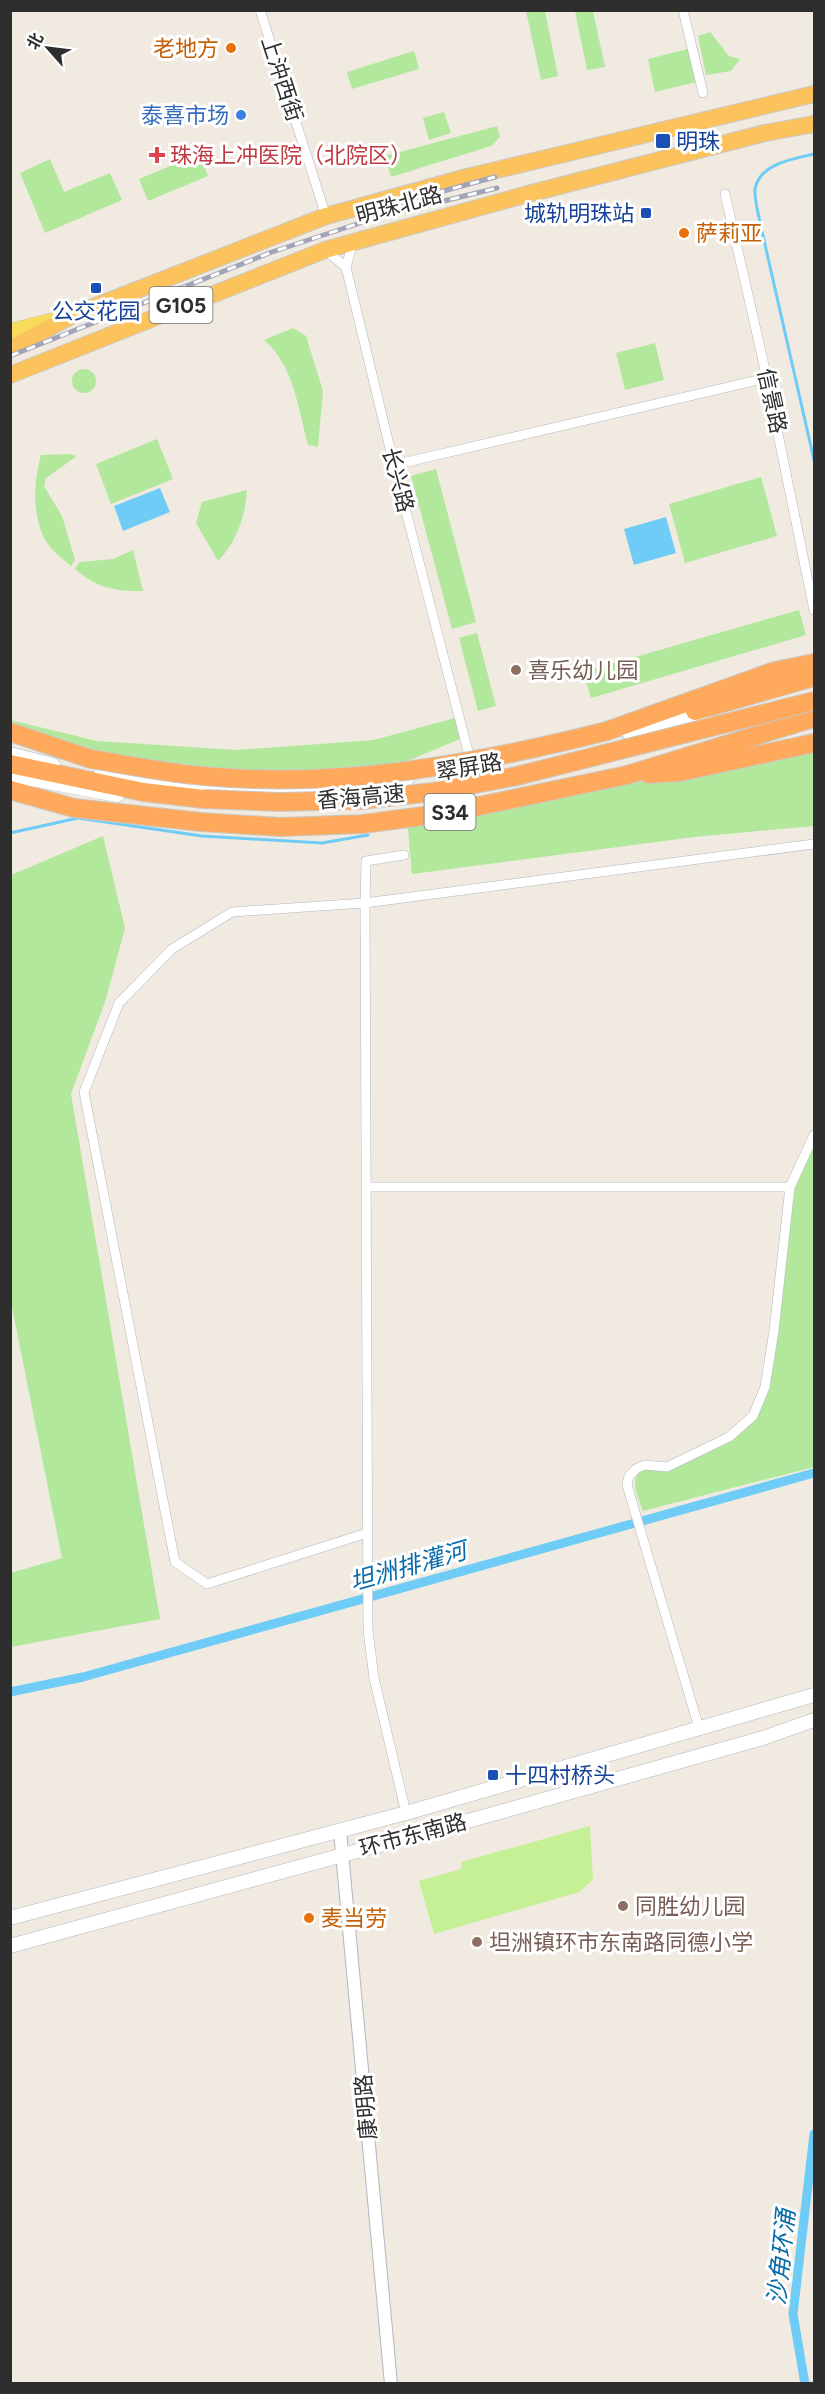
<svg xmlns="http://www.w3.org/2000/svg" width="825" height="2394" font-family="Figtree,'Noto Sans SC',sans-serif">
	<rect width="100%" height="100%" fill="#f0eae0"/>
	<path fill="#b2e89b" d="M526,11H545L558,76L541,80Z
		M575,11H593L605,67L587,70Z
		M710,32L729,56L740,59L731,71L706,75L698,36Z
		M688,49L696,82L655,92L648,59Z
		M414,51L419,69L352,89L347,72Z
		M444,112L451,133L429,140L423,118Z
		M497,126L500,137L491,146L391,177L385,156Z
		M199,154L208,176L148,201L139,179Z
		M50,159L64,192L110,173L122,200L45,233L20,173Z
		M293,328L306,336L323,391L318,447L308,445C298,409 294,365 264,340Z
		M655,343L664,380L625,390L616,353Z
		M72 381a12 12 0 1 1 24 0a12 12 0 1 1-24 0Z
		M157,439L173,479L111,504L96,464Z
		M68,454L77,456L46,478L44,486L62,516L75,560L71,566C64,560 56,554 50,547C31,522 33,483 41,455Z
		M436,469L476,622L452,629L411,476Z
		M761,477L777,536L685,563L669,504Z
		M247,490C245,517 237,541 218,561L196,523L202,502Z
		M133,550L143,591C116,592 95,587 75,569L80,562L113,559Z
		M799,610L806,635L591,698L583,672Z
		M477,633L496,706L478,711L459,638Z
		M455,718L460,739L369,777L77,760L11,742L10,720L97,741L237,750L374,740Z
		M814,743V826L694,837L412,874L408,829L411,823Z
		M103,836L125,928L106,999L71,1094L160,1619L11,1647V1573L62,1558L11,1302V875Z
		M814,1146V1467L643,1511C639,1499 629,1482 640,1472C646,1466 658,1473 667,1471C677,1469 687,1461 696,1457C737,1437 750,1433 769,1390L795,1188Z"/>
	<path fill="#c6f096" d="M590,1826L593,1880L579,1892L434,1934L419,1881L462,1869L461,1862Z"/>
	<path fill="#6fccf6" d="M160,488L170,512L123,531L114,506Z
		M666,517L676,553L634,565L624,529Z"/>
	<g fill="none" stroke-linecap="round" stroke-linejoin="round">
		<path stroke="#6fccf6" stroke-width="3" d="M814,154C794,159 760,163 755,189C754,200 759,216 761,227L814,460
			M10,833L78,818L202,836L322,843L368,835"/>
		<path stroke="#6fccf6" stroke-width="9" d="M10,1692L83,1677L814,1473
			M805,2384L793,2314L814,2134"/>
		<defs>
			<path id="minor" d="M260,10L326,216
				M683,10L703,93
				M725,194L762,356L814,610
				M353,242L346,267L394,465L471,763
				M325,250L346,267
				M394,465L767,378
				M404,855L366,861L365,903L368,1630L374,1678L406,1813
				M366,1187H790
				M367,1533L207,1584L175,1562L84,1092L119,1003L172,949L232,912L365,903L814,844
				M699,1728L627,1485L629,1476L636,1469L644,1465L667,1467L729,1437L753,1416L765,1387L774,1331L790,1187L814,1135"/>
			<path id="tertiary" d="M340,1831L391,2384"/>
			<path id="secondary" d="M628,732L705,711
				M10,754L53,765
				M101,774C203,793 305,798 407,779
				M10,775L117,795
				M10,1918L406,1813L814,1695
				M10,1946L493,1814L763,1738L814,1720"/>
			<path id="primary" d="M10,331L59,319"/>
			<path id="trunk" d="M10,349L73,315L326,216L467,177L814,94
				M10,375L325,250L528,194L765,133L814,124"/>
			<path id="motorway" d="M695,711L814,677
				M607,731L775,671L814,663
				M10,732L91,759
				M10,764L143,792L204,799
				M649,774L680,772L814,743
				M10,790L74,808L201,822L281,827L363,824L446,813L627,775L814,718"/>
		</defs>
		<use href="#minor" stroke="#b4b6c2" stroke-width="10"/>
		<use href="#tertiary" stroke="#b4b6c2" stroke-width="14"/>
		<use href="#secondary" stroke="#b4b6c2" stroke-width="15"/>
		<use href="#primary" stroke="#c9c9c9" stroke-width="16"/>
		<use href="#trunk" stroke="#c9c9c9" stroke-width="18"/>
		<use href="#motorway" stroke="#c9c9c9" stroke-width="20"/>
		<use href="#minor" stroke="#fff" stroke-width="9"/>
		<use href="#tertiary" stroke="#fff" stroke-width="12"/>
		<use href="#secondary" stroke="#fff" stroke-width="14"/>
		<use href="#primary" stroke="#f9db5c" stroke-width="15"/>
		<use href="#trunk" stroke="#fcc25c" stroke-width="16"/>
		<use href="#motorway" stroke="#ffa95c" stroke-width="18"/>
		<defs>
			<path id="rail" d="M366,212L495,177
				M10,356L272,252L378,217L497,188"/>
		</defs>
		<use href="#rail" stroke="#a2a4b9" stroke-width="5"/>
		<use href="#rail" stroke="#fff" stroke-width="3" stroke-dasharray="9" stroke-linecap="butt"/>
		<defs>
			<path id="motorway-bridge" d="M91,759C128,765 166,773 204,776C340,789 476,764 607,731
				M204,799L280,802L361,800L433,792L517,776L814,701"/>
		</defs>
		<use href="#motorway-bridge" stroke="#c9c9c9" stroke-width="20" stroke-linecap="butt"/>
		<use href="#motorway-bridge" stroke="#ffa95c" stroke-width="18"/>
	</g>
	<g fill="#e8710a" stroke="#fff" stroke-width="2">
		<circle cx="231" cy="48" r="6"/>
		<circle cx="684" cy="233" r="6"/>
		<circle cx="309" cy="1918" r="6"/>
	</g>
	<circle fill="#3f7fe0" stroke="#fff" stroke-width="2" cx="241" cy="115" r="6"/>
	<g fill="#1a4fb4" stroke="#fff" stroke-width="2">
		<rect x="655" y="133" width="16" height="16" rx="3"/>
		<rect x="640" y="207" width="12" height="12" rx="3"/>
		<rect x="90" y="282" width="12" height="12" rx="3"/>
		<rect x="487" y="1769" width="12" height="12" rx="3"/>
	</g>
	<path fill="#e0444e" stroke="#fff" stroke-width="2" d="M154 146h6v6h6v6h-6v6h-6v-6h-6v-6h6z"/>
	<g fill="#8d6e63" stroke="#fff" stroke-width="2">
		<circle cx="516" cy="670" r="6"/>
		<circle cx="623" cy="1906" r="6"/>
		<circle cx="477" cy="1942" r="6"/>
	</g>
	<g text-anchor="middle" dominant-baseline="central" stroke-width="6" stroke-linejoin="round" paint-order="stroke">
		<g fill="#fff" stroke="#6d6d6d" stroke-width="1.5">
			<rect x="149.5" y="287" width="63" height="36" rx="4.5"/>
			<rect x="424.5" y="794" width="51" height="36" rx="4.5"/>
		</g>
		<g font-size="21" font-weight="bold" fill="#2e2e2e">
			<text x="181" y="305">G105</text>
			<text x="450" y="812">S34</text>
		</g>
		<g font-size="22" fill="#c56008" stroke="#fff" text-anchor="start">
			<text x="219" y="48" text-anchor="end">老地方</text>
			<text x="696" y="233">萨莉亚</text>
			<text x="321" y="1918">麦当劳</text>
		</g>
		<g font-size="22" fill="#2e2e2e" stroke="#fff">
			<text transform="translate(282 79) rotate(72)">上沖西街</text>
			<text transform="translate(399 205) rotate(-15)">明珠北路</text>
			<text transform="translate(772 401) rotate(78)">信景路</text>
			<text transform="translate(398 480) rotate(75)">长兴路</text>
			<text transform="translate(469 767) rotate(-10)">翠屏路</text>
			<text transform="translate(361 797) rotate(-5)">香海高速</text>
			<text transform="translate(413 1835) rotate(-15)">环市东南路</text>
			<text transform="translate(366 2107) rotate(-95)">康明路</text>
		</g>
		<g font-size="22" fill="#366cbe" stroke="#fff" text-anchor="end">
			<text x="229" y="115">泰喜市场</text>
		</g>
		<g font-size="22" fill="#164399" stroke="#fff" text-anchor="start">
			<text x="676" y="141">明珠</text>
			<text x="634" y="213" text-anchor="end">城轨明珠站</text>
			<text x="96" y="311" text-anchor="middle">公交花园</text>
			<text x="505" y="1775">十四村桥头</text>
		</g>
		<g font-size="22" fill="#be3a42" stroke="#fff" text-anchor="start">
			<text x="170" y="155">珠海上冲医院（北院区）</text>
		</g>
		<g font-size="22" fill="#785e54" stroke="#fff" text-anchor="start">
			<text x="528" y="670">喜乐幼儿园</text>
			<text x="635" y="1906">同胜幼儿园</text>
			<text x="489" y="1942">坦洲镇环市东南路同德小学</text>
		</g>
		<g font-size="24" font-style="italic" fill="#066baa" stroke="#fff">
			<text transform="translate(408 1566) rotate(-16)">坦洲排灌河</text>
			<text transform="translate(781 2257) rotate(-84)">沙角环涌</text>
		</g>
	</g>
	<rect width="825" height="2394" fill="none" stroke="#2e2e2e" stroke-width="24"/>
	<g transform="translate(48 48) rotate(298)" stroke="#ffffff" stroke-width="4.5" paint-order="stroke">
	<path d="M0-4.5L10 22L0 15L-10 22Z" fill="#2e2e2e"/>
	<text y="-9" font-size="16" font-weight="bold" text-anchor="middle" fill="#2e2e2e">北</text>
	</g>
</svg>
